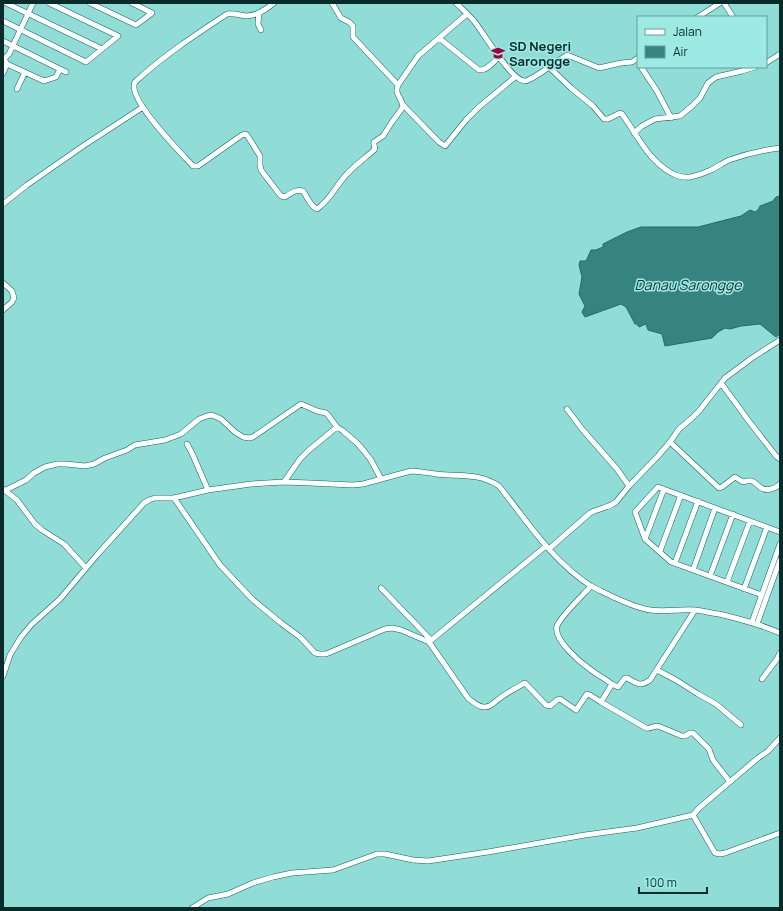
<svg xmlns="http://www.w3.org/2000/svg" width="783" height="911" font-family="Manrope,sans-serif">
	<rect width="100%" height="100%" fill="#90ddd7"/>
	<path fill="#36847f" stroke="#286965" d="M780,196V334L776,337L760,324L741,326L730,329L725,328L718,332L712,338L665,346L662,334L648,330L646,324L639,327L637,324H635L626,307L621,304L585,317L582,312L585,306L579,294L582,277L579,265L580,261H586L591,250H596L603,247V244L627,232L641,227H698L741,216L750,210L755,212L758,210L760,206L773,201L776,197Z"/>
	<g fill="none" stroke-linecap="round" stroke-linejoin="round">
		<defs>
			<path id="minor" d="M6,3L102,49
				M90,3L136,25L152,13L132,3
				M274,3C266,9 257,16 246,16C239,15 233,13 227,14C195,35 163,56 135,82C126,98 181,153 193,166H198L242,135L245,134L247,135L260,156V165L261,170L267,178L281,196L285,197C291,193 296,189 303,191C308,198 310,206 317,209C331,199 335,187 346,175C354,166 365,158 374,150C376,147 373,145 374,142L383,136L392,122L403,107C402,97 394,95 398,85L418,56L439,38L479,70C487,71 493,62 499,57
				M332,3L341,18L349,22L353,26V37L398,85
				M456,3C462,9 468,14 474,21C483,32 512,82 525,81C529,81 545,70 549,67L571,88L593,106L604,119H608L620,113L622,114C632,128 640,143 651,156C661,167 675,179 690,177C697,176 704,173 711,170C717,167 723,163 729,160C746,154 763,150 780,148
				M724,3L733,17
				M259,13L258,24L261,30
				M698,17L720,3
				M3,21L86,62L118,36L49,3
				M439,38L467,14
				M3,41L66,72
				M3,60L9,54L33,3
				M766,63L780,54
				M7,64L44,81L56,77L60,69
				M549,67L567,55L582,61L599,68L621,63L632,62L638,58
				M641,67L657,91L671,118
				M3,73L7,64L6,62
				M17,89L25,72
				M403,105L439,142L445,146L466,120L479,107L515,77
				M634,133L642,126L655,119L680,116L692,106L700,98L708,83L716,77L742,71L755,67
				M3,204L27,185L83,146L143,107
				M3,283L12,291L14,298L12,302L3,310
				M721,383L748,420L776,456L780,459
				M670,442L719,488L722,487L735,477L743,482C746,481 749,480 752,481C755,482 757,485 760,487C766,492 775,489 780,484
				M187,444L192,453L208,490
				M284,482L300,459L309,450L337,427
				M629,486L658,456L670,442L679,429L692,418L699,411L725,378L752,358L780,340
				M3,489L17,500L35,524L42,530L64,544L86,568
				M6,490L26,480L34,473L45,467L57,464H66L85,466L94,464L105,458L127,450L135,445L165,440L181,434L199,419L207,416L212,415L221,419L235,432L243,437L249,438L253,437L301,404L317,411L326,413L328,415L337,427L343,431L357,443L364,451L371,460L381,479
				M174,498L220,565L252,599L281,623L300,637L315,653L320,654H326L385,629L392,628L401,630L429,642L468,698C473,702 478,707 484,707C489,708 492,704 495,702C504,694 514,689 525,683L546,705L550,706L557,700L560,699L576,710L587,694L590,695L601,702L612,684L618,687L625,678H627C638,684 640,687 650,680L695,610
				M645,539L664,489
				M549,549L590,513C598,508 609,508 616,502L629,486L617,469L582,429L567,409
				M660,551L681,495
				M675,563L698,501
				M693,570L715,508
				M710,576L733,514
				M727,582L750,521
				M591,586C584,594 560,617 557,626C553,640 581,663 591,670C598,675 605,679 612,684
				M381,588L431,640
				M744,589L767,527
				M762,595L671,562L645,539L635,512L658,487L780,532
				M752,622L780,544
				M757,624L780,560
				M429,642L546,546
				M657,670L676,680L698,694L716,704L741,725
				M3,676L10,655L21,637L32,624L60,599L97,555L144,503L149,500L155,498H174L208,490L251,484L284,482L310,483L353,485L363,484L411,471C419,471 427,473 436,474C458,477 478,472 499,486C527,521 552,561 591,586C598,590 606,593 613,597C625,602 636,608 650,610C665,612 680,609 695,610C703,611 711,613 719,614C740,619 760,624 780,633
				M762,679L777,659L780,653
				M601,702L646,728C651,729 653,726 658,726L682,736H685L690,733H693L709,749L713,760L730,782
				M693,815L715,853L720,854L725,853L780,833
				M192,908L208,898L228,894L253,883L273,877L292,873L333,870L377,854H385L413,860L428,861L488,852L585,835L637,828L693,815L699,808L758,758L768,751L780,738"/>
		</defs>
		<use href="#minor" stroke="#0a6561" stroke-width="6"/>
		<use href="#minor" stroke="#fff" stroke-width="5"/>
	</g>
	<defs>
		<symbol id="school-bare" viewBox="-9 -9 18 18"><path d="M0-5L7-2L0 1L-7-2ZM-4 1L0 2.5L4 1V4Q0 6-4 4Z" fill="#a0013f" stroke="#9deae4" stroke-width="2.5" paint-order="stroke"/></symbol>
	</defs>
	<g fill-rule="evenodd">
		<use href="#school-bare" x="488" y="43" width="20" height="20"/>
	</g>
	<g text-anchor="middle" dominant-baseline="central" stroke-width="3" stroke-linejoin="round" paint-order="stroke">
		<g font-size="13" font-weight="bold" fill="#092b29" stroke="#9deae4" text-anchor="start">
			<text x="509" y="46">SD Negeri<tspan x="509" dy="15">Sarongge</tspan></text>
		</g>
		<g font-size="14" font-style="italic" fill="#17302f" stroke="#9deae4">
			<text x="688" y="284">Danau Sarongge</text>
		</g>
	</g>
	<rect width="783" height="911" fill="none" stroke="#092b29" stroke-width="8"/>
	<rect x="637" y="16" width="130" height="52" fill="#9deae4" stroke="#629e99"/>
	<rect x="645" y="29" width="20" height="6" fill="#ffffff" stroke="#629e99"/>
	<text x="673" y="36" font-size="12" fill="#092b29">Jalan</text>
	<rect x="645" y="46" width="20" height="12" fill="#36847f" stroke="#629e99"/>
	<text x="673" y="56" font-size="12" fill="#092b29">Air</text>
	<path d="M639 887v6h68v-6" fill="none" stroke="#092b29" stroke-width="2"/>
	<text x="645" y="887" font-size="12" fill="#092b29" stroke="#9deae4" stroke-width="3" paint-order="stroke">100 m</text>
</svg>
